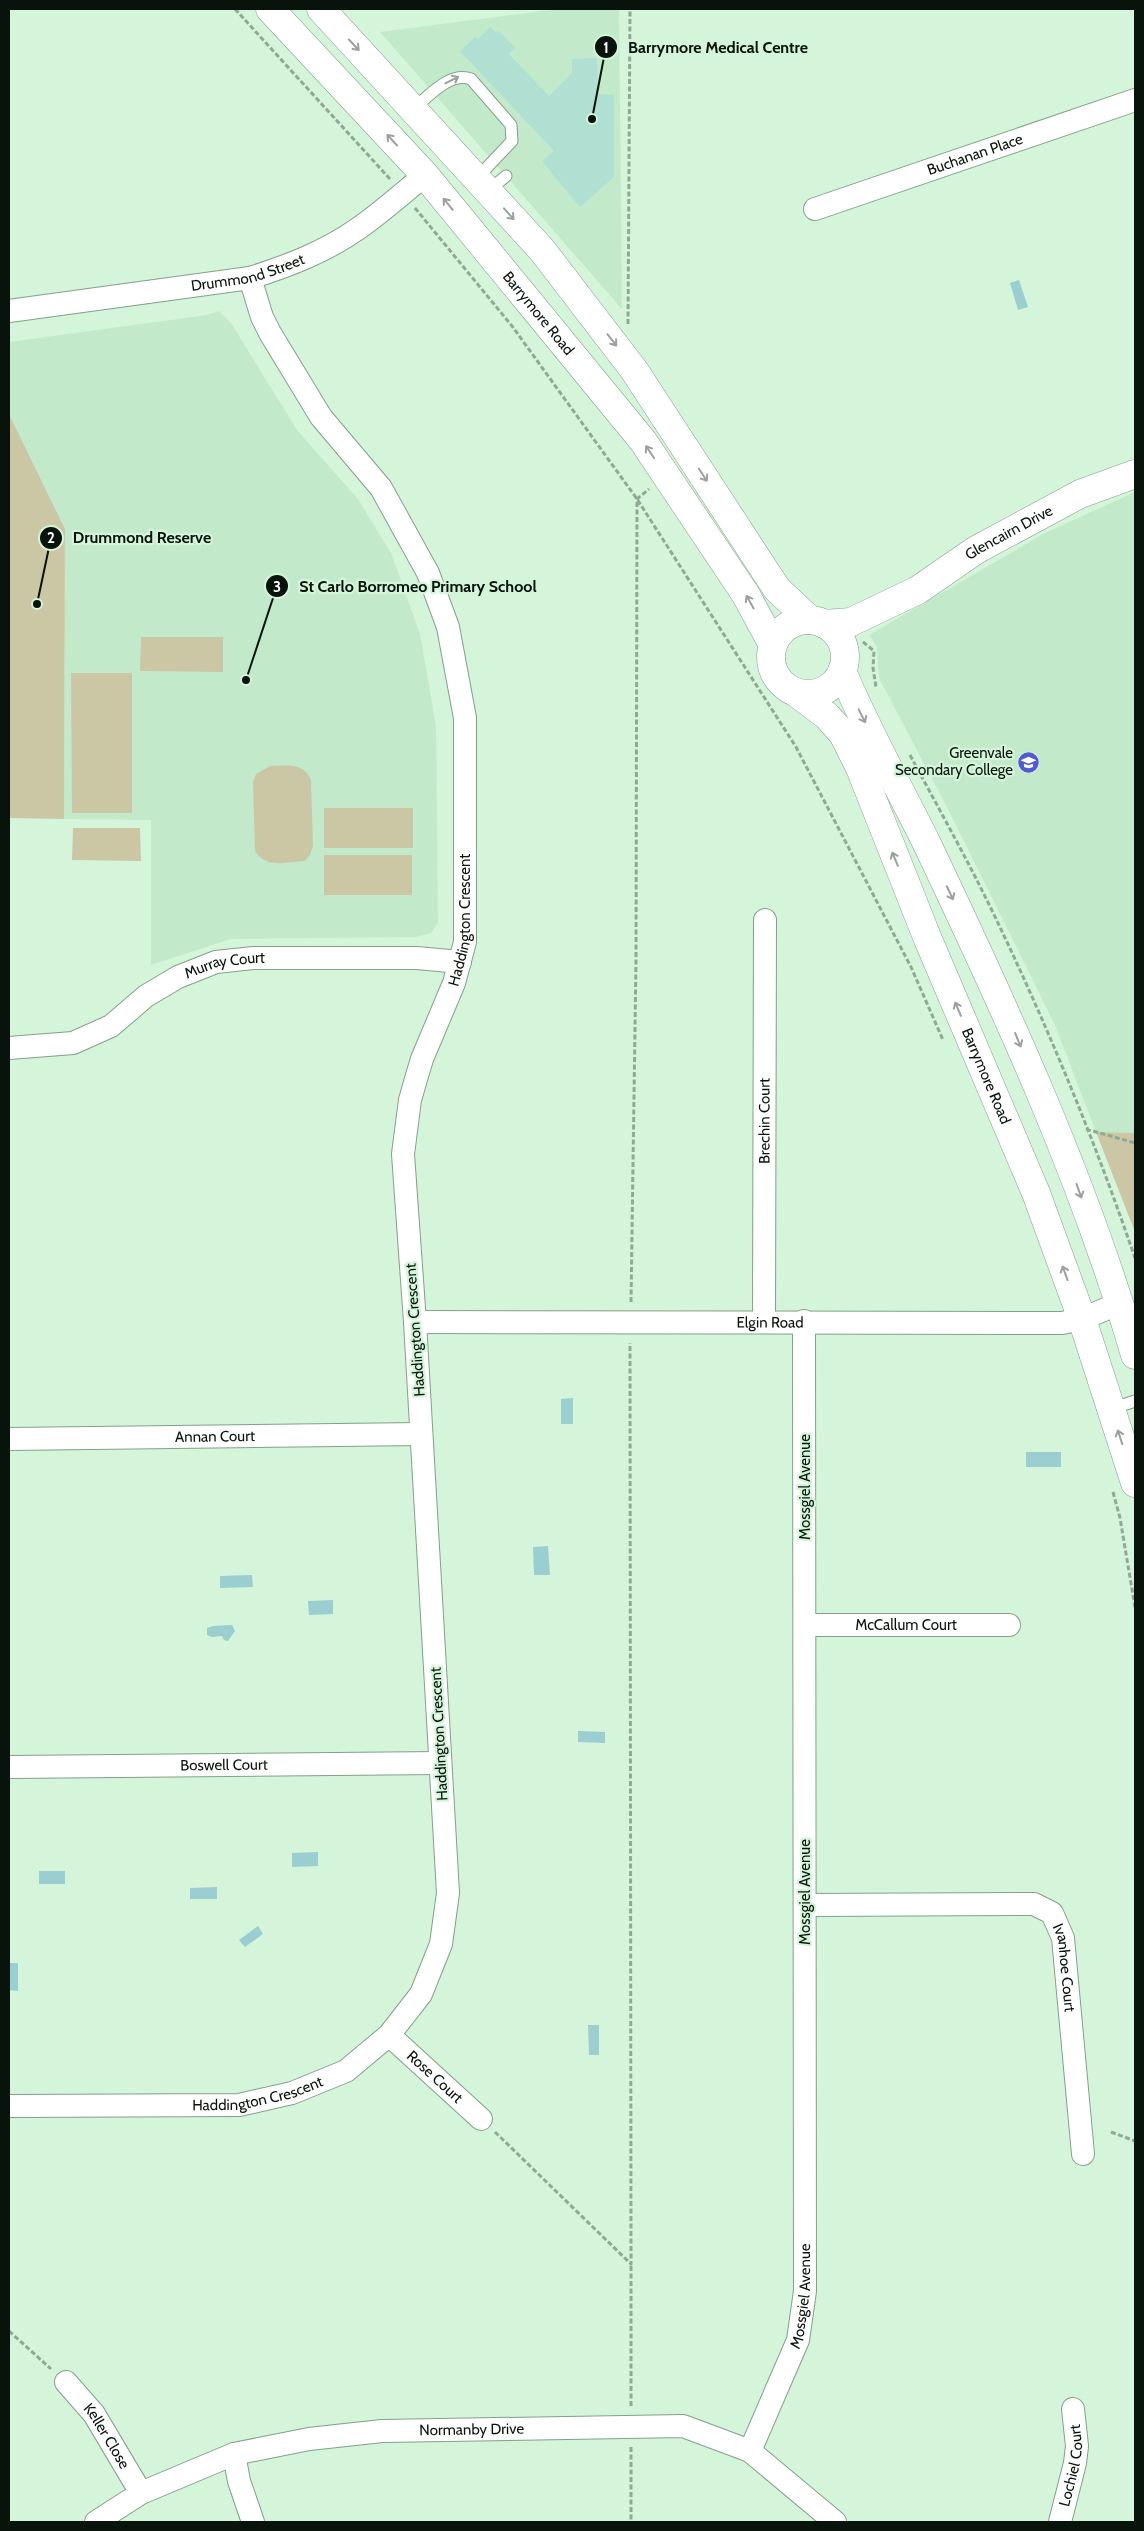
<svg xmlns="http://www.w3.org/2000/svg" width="1144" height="2531" font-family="Cabin,sans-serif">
	<rect width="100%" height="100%" fill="#d4f5da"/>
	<path fill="#c2eaca" d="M558,9H619L622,309L380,32Z
		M219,311L231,323L297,430L358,499L391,553L420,634L436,726L438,923L431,933L416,937L231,939L151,965V820L64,819L65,529L9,414V342L207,315Z
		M1135,492V1133L1096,1132L1055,1025L950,813L879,678L877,647L869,635L1045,533Z"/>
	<path fill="#cbc7a5" d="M9,414L65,529L64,819L9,818Z
		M141,637H223V672L140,671Z
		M71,673H132V813H72Z
		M270,766C286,766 304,762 311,780L313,846L310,855L305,861C286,862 266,869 255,851L253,782L256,774Z
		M324,808H413V848H324Z
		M73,828H140L141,861L72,860Z
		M324,855H412V895H324Z
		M1096,1132L1135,1133V1232Z"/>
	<path fill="#9bced1" d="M1019,280L1028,307L1018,310L1010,283Z
		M573,1398V1424H561V1399Z
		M1026,1452H1061V1467H1026Z
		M548,1546L550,1575H534L533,1547Z
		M252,1575L253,1587L220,1588V1576Z
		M333,1600V1614L309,1615L308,1601Z
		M232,1625L235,1631L228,1641L224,1640L222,1636L212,1637L207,1635V1628L213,1626Z
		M578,1731L605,1732V1743L578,1742Z
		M318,1852V1866L292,1867V1853Z
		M39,1871H65V1884H39Z
		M217,1887V1899H190V1888Z
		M258,1926L263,1934L245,1947L239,1940Z
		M9,1963H18V1991L9,1990Z
		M588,2025H599V2055H589Z"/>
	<path fill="#b0e0d2" d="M490,27L496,32L498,30L515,48L509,54L549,96L572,73V59L597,58L598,94L614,95V177L580,207L542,161L554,151L460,51L475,37L478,39Z"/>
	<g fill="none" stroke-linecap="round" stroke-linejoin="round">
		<defs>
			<path id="service" d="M413,109C429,96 450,71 471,79L511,125L512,141L477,178
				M488,191L506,176
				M1111,1409L1135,1401"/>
			<g id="minor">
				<path id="s1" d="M815,209L1135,100"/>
				<path id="s2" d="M9,311L250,278C288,266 325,252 359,228C382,212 403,193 425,175"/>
				<path id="s3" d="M9,1048L73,1043L111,1026L146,996L178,977L216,962L253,958H417L460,962"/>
				<path id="s4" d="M764,1321L765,920"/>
				<path id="s5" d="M415,1322L1062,1323L1082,1319L1120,1303"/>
				<path id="s6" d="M9,1439L421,1434"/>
				<path id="s7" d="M805,1625H1009"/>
				<path id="s8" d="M9,1767L440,1763"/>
				<path id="s9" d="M805,1905L1034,1904L1052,1913L1063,1938L1083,2154"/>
				<path id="s10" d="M389,2035L481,2119"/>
				<path id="s11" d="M9,2106L239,2105L292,2093L346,2071L389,2035L421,1994L441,1944L448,1893L415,1322L403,1154L410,1100L416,1079L422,1059L454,983L465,942V718L448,627L428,573L381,488L321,417L270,333L262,317L250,278"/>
				<path id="s12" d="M66,2382L94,2414L141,2493"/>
				<path id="s13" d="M750,2451L798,2340L805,2291L804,1321"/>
				<path d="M234,2454L239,2481L253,2522"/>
				<path id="s14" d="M96,2522L141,2493L234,2454L309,2439L382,2431L683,2426L750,2451L835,2522"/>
				<path id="s15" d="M1060,2522L1075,2463L1077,2446L1073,2409"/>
			</g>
			<g id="tertiary">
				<path id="s16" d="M270,9L425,175L643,441L746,595L773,645"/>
				<path d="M321,9L542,250L634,370L777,589L810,620"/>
				<circle cx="808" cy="657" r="37"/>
				<path id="s17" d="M824,624L851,622L918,590L976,550L1080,494L1135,474"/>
				<path d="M842,671C867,731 899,787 927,844C1006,1010 1084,1179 1135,1355"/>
				<path id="s18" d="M795,692L827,716L843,734L860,768L927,937L1036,1193L1082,1319L1135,1483"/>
			</g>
		</defs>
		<use href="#service" stroke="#82a188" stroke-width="13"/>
		<use href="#minor" stroke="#82a188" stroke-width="24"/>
		<use href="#tertiary" stroke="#82a188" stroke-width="29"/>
		<path stroke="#90a995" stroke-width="3" stroke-dasharray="5 2.5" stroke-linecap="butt" d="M235,9L390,179
			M415,208L512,326L637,499L796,747L911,967L943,1040
			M628,324L630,9
			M863,642L874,651L873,668L876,687
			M910,755C940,811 971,866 998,923C1050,1032 1096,1144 1135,1258
			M1086,1129L1135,1143
			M631,1302L636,960L637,499L649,489
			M1113,1492L1120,1518L1135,1607
			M495,2132L631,2264L630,1343
			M1111,2132L1135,2141
			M9,2331L51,2369
			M631,2406V2264
			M631,2447V2522"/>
		<use href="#service" stroke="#fff" stroke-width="11"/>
		<use href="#minor" stroke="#fff" stroke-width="22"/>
		<use href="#tertiary" stroke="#fff" stroke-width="28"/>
	</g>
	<defs><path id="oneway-shaft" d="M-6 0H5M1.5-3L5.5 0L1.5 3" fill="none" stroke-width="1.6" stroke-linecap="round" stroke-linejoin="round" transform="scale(1.25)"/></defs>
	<g stroke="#9ca19d">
		<use href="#oneway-shaft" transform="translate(354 45) rotate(47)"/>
		<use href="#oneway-shaft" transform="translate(452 80) rotate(-27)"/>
		<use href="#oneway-shaft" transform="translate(392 140) rotate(-133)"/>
		<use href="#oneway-shaft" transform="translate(448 204) rotate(-129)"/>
		<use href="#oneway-shaft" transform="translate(509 214) rotate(48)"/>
		<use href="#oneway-shaft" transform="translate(612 340) rotate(52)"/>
		<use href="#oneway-shaft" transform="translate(650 452) rotate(-124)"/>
		<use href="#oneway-shaft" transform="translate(703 475) rotate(57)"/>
		<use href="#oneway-shaft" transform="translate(750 602) rotate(-119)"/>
		<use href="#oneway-shaft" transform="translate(862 716) rotate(63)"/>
		<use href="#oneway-shaft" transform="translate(895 859) rotate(-113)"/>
		<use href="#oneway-shaft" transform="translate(950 893) rotate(65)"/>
		<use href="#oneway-shaft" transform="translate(958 1009) rotate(-113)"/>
		<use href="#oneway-shaft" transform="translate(1018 1040) rotate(68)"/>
		<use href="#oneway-shaft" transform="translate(1079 1191) rotate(70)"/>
		<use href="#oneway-shaft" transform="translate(1065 1273) rotate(-110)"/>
		<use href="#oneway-shaft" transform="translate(1120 1437) rotate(-108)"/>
	</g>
	<defs>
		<symbol id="school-disc" viewBox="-11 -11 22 22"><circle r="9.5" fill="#505bd1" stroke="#d4f5da"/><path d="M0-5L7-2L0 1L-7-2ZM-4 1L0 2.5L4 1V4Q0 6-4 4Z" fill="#fff"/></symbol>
	</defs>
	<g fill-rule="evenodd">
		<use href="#school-disc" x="1016" y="750" width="25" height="25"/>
	</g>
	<g text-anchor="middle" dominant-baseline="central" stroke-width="4.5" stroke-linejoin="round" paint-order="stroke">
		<g font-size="15" fill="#08130b" stroke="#d4f5da">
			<text stroke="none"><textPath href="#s1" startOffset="169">Buchanan Place</textPath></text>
			<text stroke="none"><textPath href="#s2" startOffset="242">Drummond Street</textPath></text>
			<text stroke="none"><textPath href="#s16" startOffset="406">Barrymore Road</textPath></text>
			<text stroke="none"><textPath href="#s17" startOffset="209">Glencairn Drive</textPath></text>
			<text stroke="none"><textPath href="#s11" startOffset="1540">Haddington Crescent</textPath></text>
			<text stroke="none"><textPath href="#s3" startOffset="238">Murray Court</textPath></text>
			<text stroke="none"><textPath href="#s18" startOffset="435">Barrymore Road</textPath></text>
			<text stroke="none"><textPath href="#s4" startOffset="200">Brechin Court</textPath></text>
			<text stroke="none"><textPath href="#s5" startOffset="355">Elgin Road</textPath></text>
			<text transform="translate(415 1330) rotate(-94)">Haddington Crescent</text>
			<text stroke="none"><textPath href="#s6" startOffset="206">Annan Court</textPath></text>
			<text transform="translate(805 1487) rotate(-90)">Mossgiel Avenue</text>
			<text stroke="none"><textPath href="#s7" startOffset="101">McCallum Court</textPath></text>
			<text transform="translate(439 1734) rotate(-93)">Haddington Crescent</text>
			<text stroke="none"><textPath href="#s8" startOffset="215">Boswell Court</textPath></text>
			<text transform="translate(805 1892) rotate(-90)">Mossgiel Avenue</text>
			<text stroke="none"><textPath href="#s9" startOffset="306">Ivanhoe Court</textPath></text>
			<text stroke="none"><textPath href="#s10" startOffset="62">Rose Court</textPath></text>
			<text stroke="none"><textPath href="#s11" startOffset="250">Haddington Crescent</textPath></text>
			<text stroke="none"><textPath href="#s13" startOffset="165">Mossgiel Avenue</textPath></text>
			<text stroke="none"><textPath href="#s14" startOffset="394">Normanby Drive</textPath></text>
			<text stroke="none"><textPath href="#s12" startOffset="68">Keller Close</textPath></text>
			<text stroke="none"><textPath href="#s15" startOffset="58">Lochiel Court</textPath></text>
		</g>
		<g font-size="15" fill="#08130b" stroke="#d4f5da" text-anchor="end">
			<text x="1013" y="753">Greenvale<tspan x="1013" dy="17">Secondary College</tspan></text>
		</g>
	</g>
	<path fill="none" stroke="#08130b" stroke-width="2" d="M592 119L606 47M37 604L51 538M246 680L277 586"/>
	<g fill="#08130b" stroke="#d4f5da" stroke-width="2">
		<circle cx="592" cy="119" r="5"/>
		<circle cx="37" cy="604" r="5"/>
		<circle cx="246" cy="680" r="5"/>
		<circle cx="606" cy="47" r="12"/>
		<circle cx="51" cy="538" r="12"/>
		<circle cx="277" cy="586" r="12"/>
	</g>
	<g font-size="15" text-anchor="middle" font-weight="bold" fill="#fff">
		<text x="606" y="53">1</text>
		<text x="51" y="543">2</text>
		<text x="277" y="592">3</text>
	</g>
	<g font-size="16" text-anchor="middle" font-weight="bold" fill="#08130b" stroke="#d4f5da" stroke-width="4.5" stroke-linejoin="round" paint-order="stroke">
		<text x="718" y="53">Barrymore Medical Centre</text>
		<text x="142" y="543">Drummond Reserve</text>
		<text x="418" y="592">St Carlo Borromeo Primary School</text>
	</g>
	<rect width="1144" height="2531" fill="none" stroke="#08130b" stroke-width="20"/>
</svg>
